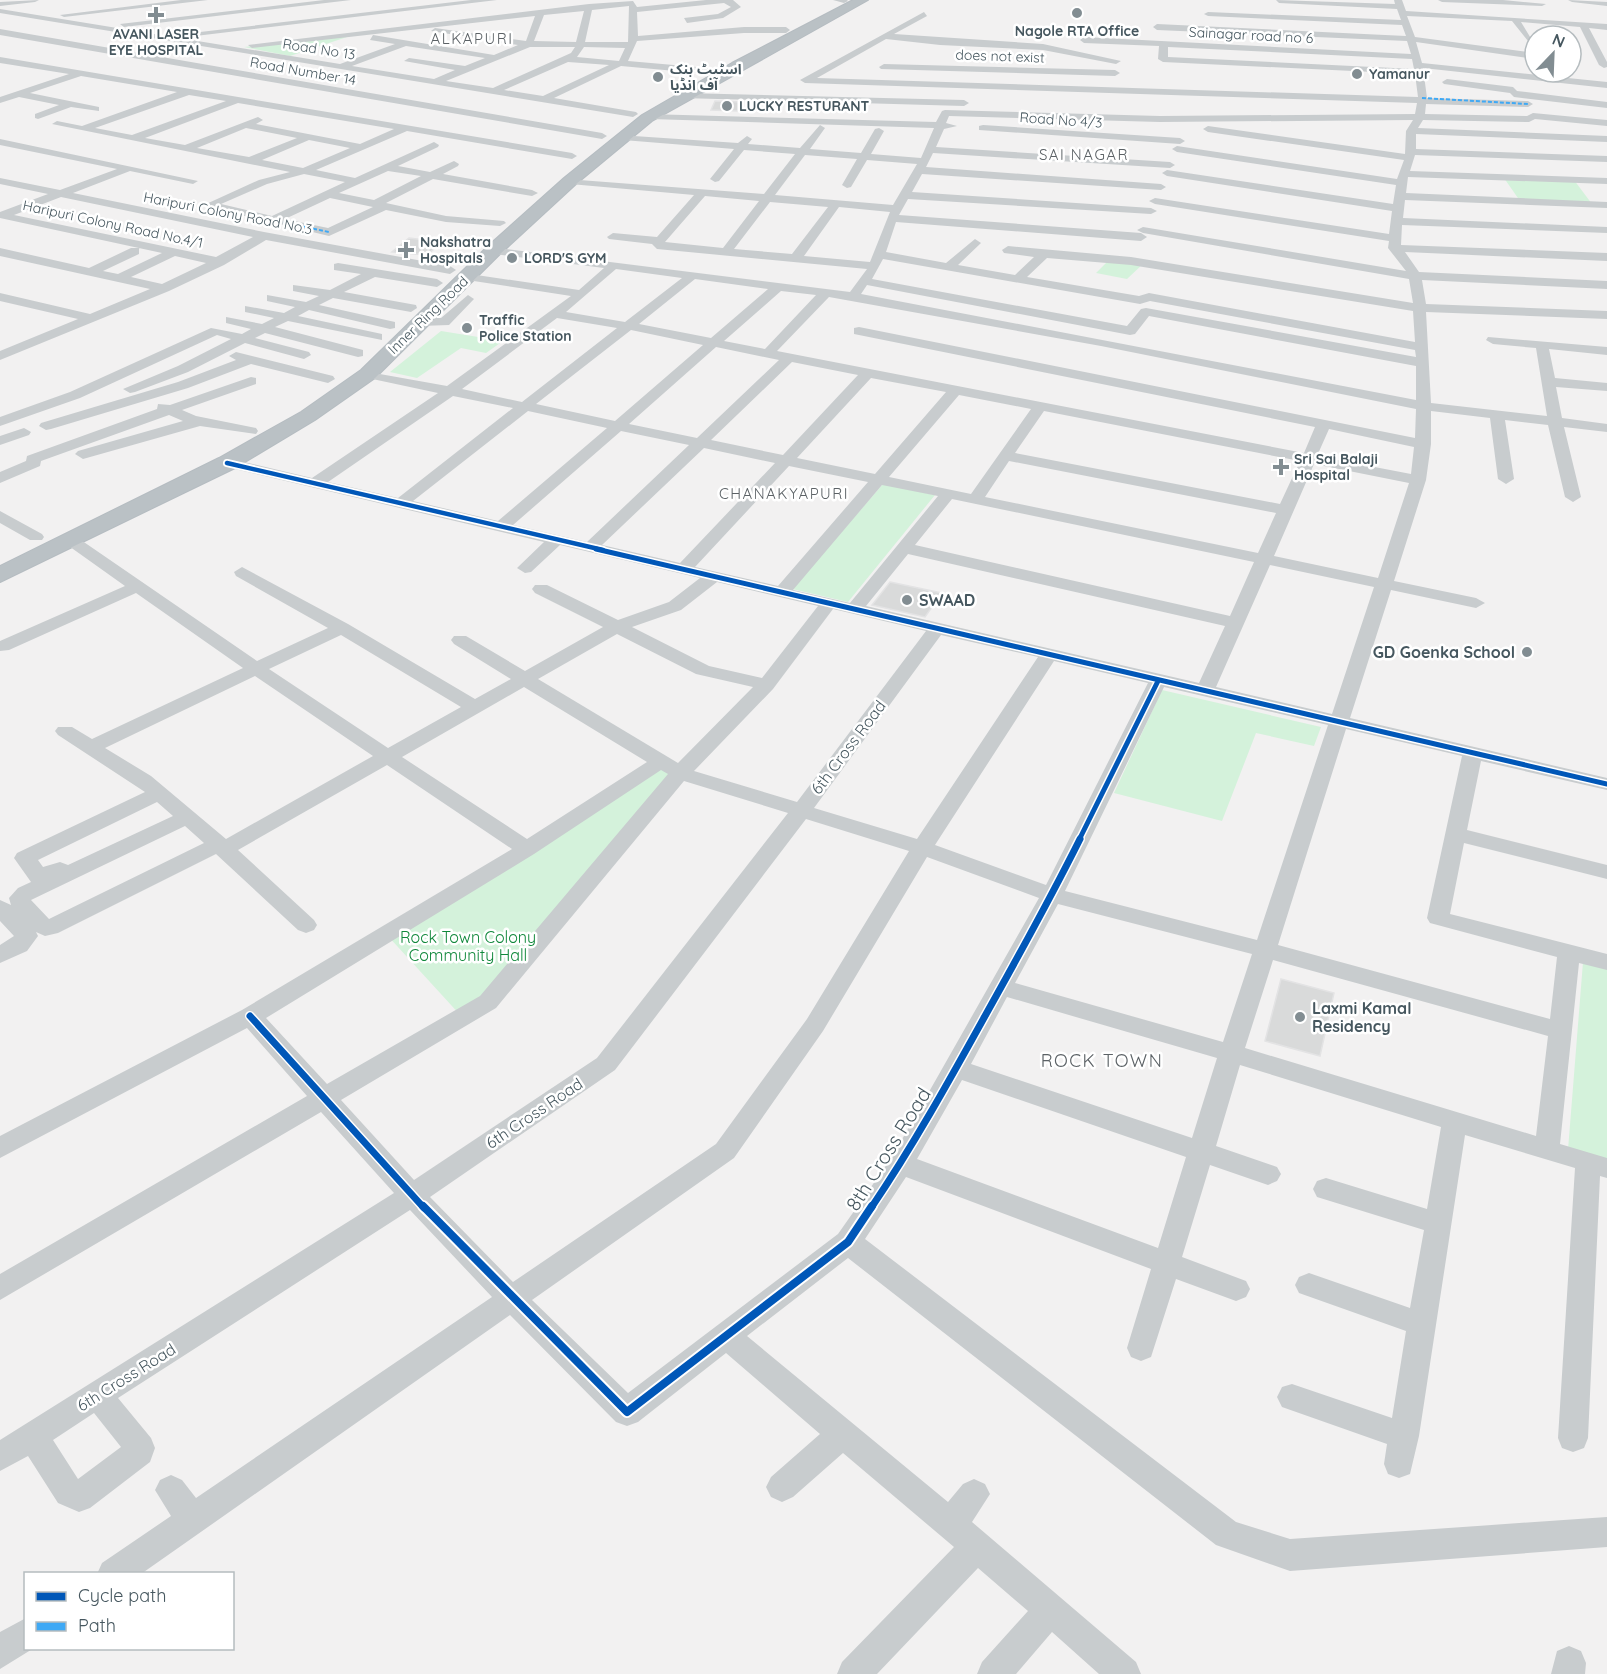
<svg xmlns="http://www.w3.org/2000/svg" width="1607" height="1674" font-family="Quicksand,'Noto Sans Arabic',sans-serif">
	<rect width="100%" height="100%" fill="#f2f1f1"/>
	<path fill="#d4f2db" d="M353,35L290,56L244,47Z
		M1504,178L1574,180L1592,204L1520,201Z
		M1110,259L1144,263L1127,279L1096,273Z
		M441,331L503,341L486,353L461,348L417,378L390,372Z
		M883,484L935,495L848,602L792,589Z
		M1162,690L1321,727L1314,746L1256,733L1222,821L1114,793Z
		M660,762L680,773L462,1017L387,935Z
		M1583,962L1607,968V1162L1568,1150Z"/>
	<path fill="#d9dada" stroke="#e3e3e4" stroke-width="1.5" d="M715,101L743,102L739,111L711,110Z
		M409,238L442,242L427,255L392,252Z
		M890,582L942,593L925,617L872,605Z
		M1281,979L1334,993L1320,1056L1265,1041Z"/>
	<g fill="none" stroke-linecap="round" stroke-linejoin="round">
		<defs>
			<path id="highway" d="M853,0H868L652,121L576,184L500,254L375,378L315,420L235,468L0,582V566L219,458L301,412L361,370L488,246L564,178L642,115L732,63Z"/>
		</defs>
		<use href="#highway" stroke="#b5bcc1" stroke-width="2"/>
		<path fill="#c8ccce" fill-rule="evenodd" d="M39,0L35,2L0,6V2Z
			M181,0H208L64,17L60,15Z
			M324,0H351L124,27L120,24Z
			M471,0H497L187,37L183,34Z
			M706,0H733L741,7L723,18L687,23L684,18L718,14L731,7L724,3L637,12L638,36L744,27H786L790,30L786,33H744L637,41L628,61L708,68L713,71L708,74L621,66L554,98L636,112L638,114L633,117L0,13V9L340,64L395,44L370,40L373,35L494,55L518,45L431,31L435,28L526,41L535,16L252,48L248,45L589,4L633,1L637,7ZM629,6L628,42H585L592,10ZM584,11L576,42L534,41L544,15ZM406,46L485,58L465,66L409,58L404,61L455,70L434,79L352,66ZM530,47H575L571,53L493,88L446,81ZM584,47L625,48L619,61L577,57ZM568,62L609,65L543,96L504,90Z
			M833,0H847L848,1L844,3Z
			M1276,0L1395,4L1394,0H1402L1406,11L1607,24V30L1589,28L1607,62V67L1604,68L1599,65L1580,27L1521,22L1535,45L1532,46L1512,21L1407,16L1415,37L1535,53V59L1416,42L1422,63L1607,82V88L1423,68L1427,98L1528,101L1533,104L1528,107L1426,104L1425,114L1527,116L1533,113L1607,120V126L1535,119L1529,122L1423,120L1418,128L1607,136V142L1416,134V149L1607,156V162L1415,155L1410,171L1607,178V184L1408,177L1406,193L1607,202V208L1405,200L1403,218L1607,227V233L1402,225L1401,245L1607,253V261L1405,252L1419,272L1607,281V289L1422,280L1426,304L1607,311V319L1426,312L1431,403L1547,416L1536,348L1493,344L1486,340L1488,337L1607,347V355L1549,349L1555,378L1607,383V391L1556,387L1562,418L1607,424V432L1564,427L1581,497L1573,502L1565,497L1548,425L1505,420L1514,479L1506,484L1498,479L1490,418L1431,411V444L1426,480L1394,581L1476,598L1485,603L1476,608L1391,590L1350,718L1607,778V790L1481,761L1467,830L1607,865V879L1464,843L1450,914L1607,954V970L1579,963L1560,1144L1607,1158V1178L1600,1176L1588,1438L1584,1448L1573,1452L1562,1448L1558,1438L1575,1168L1465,1135L1419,1436L1410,1474L1399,1478L1388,1474L1384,1464L1387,1444L1282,1407L1277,1397L1282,1387L1292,1384L1392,1418L1406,1331L1299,1293L1295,1285L1299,1277L1309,1273L1410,1308L1424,1230L1317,1197L1313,1189L1317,1181L1326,1178L1427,1209L1441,1127L1240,1065L1216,1146L1277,1167L1281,1174L1277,1181L1268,1185L1210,1165L1182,1257L1246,1281L1250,1289L1246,1297L1236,1301L1176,1279L1151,1357L1141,1361L1131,1357L1127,1348L1151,1269L906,1177L865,1239L1236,1522L1290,1539L1607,1517V1547L1290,1571L1216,1545L848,1258L747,1336L948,1502L963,1484L974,1479L985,1484L990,1494L972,1522L1136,1662L1141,1674H1099L1052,1632L1016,1674H977L982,1662L1028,1611L978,1568L877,1674H837L842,1662L954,1547L843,1453L793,1497L782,1502L771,1497L766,1487L771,1477L820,1434L726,1353L638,1422L627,1426L616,1422L510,1315L141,1574H97L102,1563L171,1516L155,1490L160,1480L171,1475L182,1480L196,1498L492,1297L410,1210L118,1398L151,1438L155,1448L150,1462L90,1508L79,1512L58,1503L28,1456L0,1471V1440L394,1193L321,1112L0,1300V1274L307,1096L247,1028L0,1158V1136L242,1010L512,849L387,765L238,850L314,920L317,925L314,930L306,933L298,930L216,854L58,933L45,936L36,932L38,936L27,951L0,963V945L14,936L0,921V900L11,905L9,898L18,888L31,882L14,858L17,853L145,792L58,735L55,731L58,727H72L92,739L243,668L136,593L9,650L0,651V641L125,586L66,544L64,541L66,538H78L257,661L328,628L236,576L234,572L242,567L348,624L475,699L511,679L454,644L451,640L454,636H466L525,671L603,627L535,593L532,589L535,585H547L618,620L669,602L700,578L560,545L531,572L525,573L517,568L544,542L222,466L219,463L222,460L227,458L312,478L438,393L363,377V371L447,386L571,296L467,280L463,279V273L579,290L604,268L494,254L490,253V247L850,292L867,269L657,249L652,244L609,239L607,237L613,233L657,237L694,195L570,184L565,181L566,179L764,194L795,154L744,150L719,181L715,182L710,179L734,149L623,140L618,137L619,135L738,143L747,136L752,139L748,144L800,148L820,125L825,128L810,149L861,153L875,129L879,128L884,131L871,154L921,158L934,128L650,119L645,116L647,114L936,122L942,111L945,110L1160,116L1415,114L1417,103L805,83L800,80L924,12L927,16L894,34L1043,44L1121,61L1116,64L1043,50L940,45L886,39L817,78L1418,97L1415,74L1163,62L1158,59L1159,46L1084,43L1080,40L1084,37L1411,54L1407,41L1157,30L1153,27L1157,24L1406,36L1402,25L1208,16L1204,14L1208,12L1401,20L1397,9L1279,3ZM1168,47L1412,59L1414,69L1168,57ZM949,116L1160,122L1413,120L1406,131L1405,154L1208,126L1203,129L1208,132L1404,160L1397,179L1177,146L1172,149L1177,152L1396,185L1393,204L1167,170L1162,173L1167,176L1392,211L1389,234L1155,198L1149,201L1155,204L1389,241L1388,248L1406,271L1143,227L1137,230L1143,233L1409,279L1413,303L1131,257L1008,246L1002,250L1004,253L1034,257L1015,275L958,265L981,243L975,239L946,263L886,252L896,222L1141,241L1147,237L1141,233L899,215L908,199L1151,214L1157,211L1151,208L912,192L922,174L1161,190L1166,187L1161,184L926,167L933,153L1170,168L1175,165L1170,162L936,147L944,129L957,126L946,123ZM805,155L857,159L842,185L847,188L851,187L867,160L917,164L893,205L775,195ZM705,196L759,201L723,248L665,242ZM770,202L828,207L792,254L734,249ZM839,207L890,212L870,262L804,256ZM1047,258L1131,265L1413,311L1415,342L1149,293L1139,296L1027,277ZM883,259L1140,304L1150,301L1415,350L1416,357L1146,308L1141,309L1127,326L872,279ZM616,269L682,278L625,322L566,312ZM695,279L768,289L711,338L639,324ZM867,285L1130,335L1135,334L1149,316L1416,366V400L861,294ZM781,291L816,295L765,349L724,341ZM829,297L1101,346L1416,409L1415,438L859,327L854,328V334L1315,427L1304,453L777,351ZM557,318L617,328L522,402L462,389ZM631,330L703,345L615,421L536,404ZM716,347L779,360L697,438L629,424ZM792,362L858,375L783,455L711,440ZM871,378L946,392L875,474L797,458ZM959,395L1031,409L971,494L889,477ZM453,396L513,408L398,498L328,482ZM528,411L607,428L498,521L413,501ZM1044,411L1300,461L1280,504L1015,453ZM1329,429L1414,447L1411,474L1317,456ZM621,431L689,445L587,542L513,525ZM704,448L775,463L680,563L602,545ZM1009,461L1276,513L1258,553L985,497ZM1314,464L1409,483L1378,578L1274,556ZM789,466L868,482L778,586L695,567ZM882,485L938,496L850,603L793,590ZM952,499L1254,562L1230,616L915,545ZM908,554L1225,626L1199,683L866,606ZM1270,565L1374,587L1332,714L1216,687ZM717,582L818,606L762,678L709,666L632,627L681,610ZM833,609L926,631L797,802L694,771L773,689ZM617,634L696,674L753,687L678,763L538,679ZM341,635L461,707L388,748L269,669ZM941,635L1038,657L917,839L814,808ZM1054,661L1148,683L1046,885L935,845ZM255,676L373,756L226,839L151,776L105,748ZM524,687L647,762L527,839L402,757ZM1164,687L1328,725L1257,940L1065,891ZM1346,729L1462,756L1427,918L1430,923L1557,957L1550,1019L1278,945ZM661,770L668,774L480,996L327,1084L266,1018L534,854ZM684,781L788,813L597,1058L414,1180L341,1100L496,1008ZM157,802L173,816L68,865L60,862L43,867L38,860ZM806,819L909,851L807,1019L716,1144L513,1282L430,1197L615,1070ZM185,826L204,843L49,919L31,900ZM927,857L1039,898L892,1157L838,1234L628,1393L532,1300L734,1158L823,1031ZM1058,904L1252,954L1223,1042L1015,983ZM1273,960L1548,1036L1536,1136L1245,1048ZM1007,997L1217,1058L1192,1138L971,1064ZM962,1080L1186,1157L1158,1248L917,1159ZM94,1413L121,1447L78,1479L53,1440Z
			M1438,0H1503L1546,4L1542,6L1442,2Z
			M1568,0L1607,2V6L1572,2Z
			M0,29L602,133L607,136L602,139L0,35Z
			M0,57L572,153L577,156L572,159L407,131L316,170L355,178L434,142L439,145L438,147L398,166L430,172L454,161L459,164L458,166L443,174L532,190L538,193L532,196L433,179L386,203L446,216L504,221L506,223L500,226L446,222L386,210L329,236L275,223L264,224L263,221L204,205L259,180L290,172L52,124L57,121L82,126L177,92L81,76L30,93L99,107V111L71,107L38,119L35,118V114L59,105L19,97L0,103V97L69,74L0,63ZM189,95L226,101L132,135L95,128ZM238,103L394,129L360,144L256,124L263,120L258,117L185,145L145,138ZM246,128L297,138L249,157L197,148ZM309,140L350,148L303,168L262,160ZM388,171L421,176L374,200L339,193ZM304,174L345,182L272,216L221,204L267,184ZM330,198L373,207L328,228L285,219Z
			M1571,59L1576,64L1571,67Z
			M884,64L1115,70L1120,73L1115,76L881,69L879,67Z
			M1447,79L1513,87L1517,91L1607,102V108L1514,97L1510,93L1444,84L1442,82Z
			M684,93L964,100L969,103L964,106L681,98V94Z
			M983,125L1180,138L1185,141L1180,144L979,130V126Z
			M0,139L198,181L193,184L130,171L73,193L264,232L450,266L456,270L450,274L266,240L224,265L169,291L0,360V351L78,319L0,301V293L90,314L150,289L0,256V248L89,268L131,248H139V254L103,271L118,274L162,253L0,218V212L48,194L0,184V178L60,190L117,169L0,145ZM61,197L253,237L216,257L14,215ZM175,256L206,263L162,284L131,277Z
			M338,263L437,279L443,283L437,287L375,277L344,292L416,305L417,308L411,312L333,298L319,305L395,322V328L390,329L309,310L298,316L382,334V340L288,321L275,327L363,350V356L358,357L265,333L255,338L309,352L311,355L304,359L245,343L188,372L135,392L130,393L123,389L178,366L231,339L217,335L80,398L0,426V417L70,392L211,328L242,334L251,329L226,323V317L262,324L274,318L245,312V306L284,313L295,307L267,301V295L306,302L319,296L293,291V285L330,290L361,274L334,270V264Z
			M468,295L474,299L449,325L420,326L413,322L420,318H441Z
			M236,352L333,376L335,379L328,383L251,364L188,388L51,429L46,430L39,426L41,423L178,382L236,360L229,356Z
			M251,377L256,378V384L182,410L196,416L256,428L258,431L256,434L200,426L83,459L75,454L78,451L183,421L169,415L41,461L40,466L0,483V472L26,461L27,456L157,409L158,404L170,405Z
			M24,428L31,432L29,435L0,445V436Z
			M0,511L42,534L44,537L42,540H30L0,523Z
			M26,1618V1648H34L0,1669V1632Z
			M1569,1646L1581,1651L1586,1663L1585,1674H1551L1557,1651Z"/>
		<use href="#highway" fill="#bac1c5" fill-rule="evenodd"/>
		<path stroke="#3fa9f5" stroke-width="2" stroke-dasharray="4 2" stroke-linecap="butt" d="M1422,98L1528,104
			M272,220L329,232"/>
		<defs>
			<path id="cycleway-far3" d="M227,463L603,550"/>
			<path id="cycleway-far2" d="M596,549L1607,784
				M1079,840L1158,681"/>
			<path id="cycleway-far1" d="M250,1016L424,1208
				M871,1208C913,1146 949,1081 985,1016C1018,957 1050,899 1080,839"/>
			<path id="cycleway" d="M423,1206L627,1412L848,1242L872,1206"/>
		</defs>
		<use href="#cycleway-far3" stroke="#fff" stroke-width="8"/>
		<use href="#cycleway-far2" stroke="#fff" stroke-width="8"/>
		<use href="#cycleway-far1" stroke="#fff" stroke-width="10"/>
		<use href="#cycleway" stroke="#fff" stroke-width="12"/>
		<use href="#cycleway-far3" stroke="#0057b8" stroke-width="4.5"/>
		<use href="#cycleway-far2" stroke="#0057b8" stroke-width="5"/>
		<use href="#cycleway-far1" stroke="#0057b8" stroke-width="7"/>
		<use href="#cycleway" stroke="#0057b8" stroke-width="8"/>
	</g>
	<g fill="#828d92" stroke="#fff" stroke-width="2">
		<circle cx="1077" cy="13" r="6"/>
		<path d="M153 6h6v6h6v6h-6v6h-6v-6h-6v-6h6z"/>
		<circle cx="1357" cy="74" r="6"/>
		<circle cx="658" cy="77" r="6"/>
		<circle cx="727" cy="106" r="6"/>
		<path d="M403 241h6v6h6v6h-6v6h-6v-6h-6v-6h6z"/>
		<circle cx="512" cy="258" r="6"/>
		<circle cx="467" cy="328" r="6"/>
		<path d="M1278 458h6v6h6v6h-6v6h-6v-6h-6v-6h6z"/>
		<circle cx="907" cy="600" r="6"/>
		<circle cx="1527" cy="652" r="6"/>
		<circle cx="1300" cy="1017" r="6"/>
	</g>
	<g text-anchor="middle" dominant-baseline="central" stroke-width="5" stroke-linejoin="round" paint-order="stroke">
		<g font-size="14" font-weight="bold" fill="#46575f" stroke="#fff" text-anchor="start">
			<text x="1077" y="31" text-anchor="middle">Nagole RTA Office</text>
			<text x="156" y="34" text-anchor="middle">AVANI LASER<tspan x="156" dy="16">EYE HOSPITAL</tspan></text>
			<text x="670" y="69">اسٹیٹ بنک<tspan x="670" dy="16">آف انڈیا</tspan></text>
			<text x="1369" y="74">Yamanur</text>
			<text x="739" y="106">LUCKY RESTURANT</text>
			<text x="420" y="242">Nakshatra<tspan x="420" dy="16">Hospitals</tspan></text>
			<text x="524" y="258">LORD'S GYM</text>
			<text x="479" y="320">Traffic<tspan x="479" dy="16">Police Station</tspan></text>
			<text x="1294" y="459">Sri Sai Balaji<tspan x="1294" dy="16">Hospital</tspan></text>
		</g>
		<g font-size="14" fill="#46575f" stroke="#fff">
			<text transform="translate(1251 35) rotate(3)">Sainagar road no 6</text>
			<text transform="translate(319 49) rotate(9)">Road No 13</text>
			<text transform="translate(1000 56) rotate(2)">does not exist</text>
			<text transform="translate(303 71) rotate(10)">Road Number 14</text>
			<text transform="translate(1061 120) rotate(4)">Road No 4/3</text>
			<text transform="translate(228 213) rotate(11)">Haripuri Colony Road No.3</text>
			<text transform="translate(113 224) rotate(12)">Haripuri Colony Road No.4/1</text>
			<text transform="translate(428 315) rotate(-44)">Inner Ring Road</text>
		</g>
		<g font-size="15" letter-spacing="1.5" fill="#5c6266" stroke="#fff">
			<text x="472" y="38">ALKAPURI</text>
			<text x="1084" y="154">SAI NAGAR</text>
			<text x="784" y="493">CHANAKYAPURI</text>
		</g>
		<g font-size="16" font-weight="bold" fill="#46575f" stroke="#fff" text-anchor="start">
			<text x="919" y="600">SWAAD</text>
			<text x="1515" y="652" text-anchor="end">GD Goenka School</text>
			<text x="1312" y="1008">Laxmi Kamal<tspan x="1312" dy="18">Residency</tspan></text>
		</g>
		<g font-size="16" fill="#46575f" stroke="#fff">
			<text transform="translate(848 747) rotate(-53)">6th Cross Road</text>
			<text transform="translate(534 1113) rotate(-34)">6th Cross Road</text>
			<text transform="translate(126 1377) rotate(-32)">6th Cross Road</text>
		</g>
		<g font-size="16" fill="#10883b" stroke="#fff">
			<text x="468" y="937">Rock Town Colony<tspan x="468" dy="18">Community Hall</tspan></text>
		</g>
		<g font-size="18" letter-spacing="1.5" fill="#5c6266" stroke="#fff">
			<text x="1102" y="1060">ROCK TOWN</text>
		</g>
		<g font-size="20" fill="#46575f" stroke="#fff">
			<text transform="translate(888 1149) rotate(-58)">8th Cross Road</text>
		</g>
	</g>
	<rect x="24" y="1572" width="210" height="78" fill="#ffffff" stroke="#b5bcbf" stroke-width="1.5"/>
	<rect x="36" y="1592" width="30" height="9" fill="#0057b8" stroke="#b5bcbf" stroke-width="1.5"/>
	<text x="78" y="1602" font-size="18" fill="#46575f">Cycle path</text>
	<rect x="36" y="1622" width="30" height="9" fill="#3fa9f5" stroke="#b5bcbf" stroke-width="1.5"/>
	<text x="78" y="1632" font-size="18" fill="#46575f">Path</text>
	<g transform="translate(1553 54) rotate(23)"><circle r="28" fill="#ffffff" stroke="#b5bcbf" stroke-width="1.5"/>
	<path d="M0-4.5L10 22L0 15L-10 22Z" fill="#828d92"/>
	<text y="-9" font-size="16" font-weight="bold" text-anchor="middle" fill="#46575f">N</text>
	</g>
</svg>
